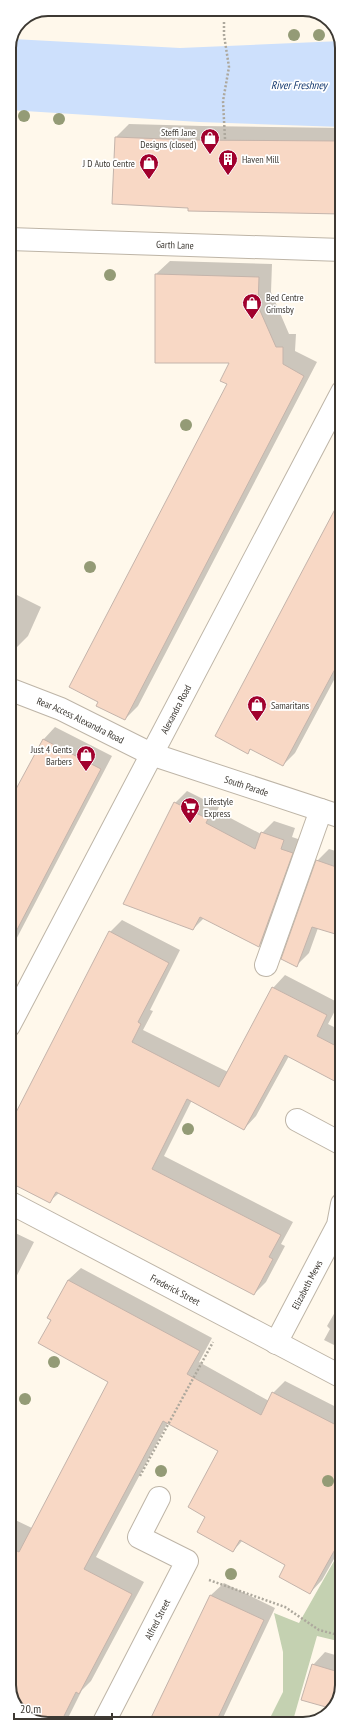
<svg xmlns="http://www.w3.org/2000/svg" width="351" height="1733" font-family="'PT Sans Narrow',sans-serif">
	<rect width="100%" height="100%" fill="#fff8eb"/>
	<path fill="#c4d1b1" d="M342,1547V1642L317,1636L292,1724H267L283,1692V1652L274,1613L299,1623Z"/>
	<path fill="#cde0fc" d="M13,39L180,48L341,41L342,127L199,122L9,110V48Z"/>
	<path fill="#0003" d="M129,124L203,126L342,128V213L189,207L116,137Z
		M170,261L272,264L271,292L289,334H296L295,351L317,362L138,706L125,719L228,384L231,362L156,274Z
		M342,498V665L295,753L283,765L251,749L248,752Z
		M9,591L41,607L28,636L16,648L9,644Z
		M55,727L112,756L9,953V804L43,740Z
		M342,766V777L337,774Z
		M187,791L219,807L217,811L261,834L274,821L295,828L292,837L304,841L270,934L259,946L204,918L193,929L124,903L175,803Z
		M329,849L342,853V935L318,928L309,953L297,965L317,861Z
		M122,920L180,950L150,1010L153,1011L143,1030L228,1072L273,988L285,975L339,1003L328,1024L342,1031V1084L289,1056L256,1116L244,1129L192,1100L164,1156L293,1222L281,1244L285,1246L266,1282L254,1294L59,1193L50,1201L110,932Z
		M9,1230L34,1242L9,1291Z
		M81,1268L212,1338L199,1362L269,1401L273,1393L285,1381L342,1410V1545L322,1580L310,1593L287,1565L243,1540L233,1551L207,1516L219,1450L168,1422L96,1557L144,1582L91,1681L82,1690L65,1724H43L21,1713L9,1690V1517L32,1528L110,1381L52,1320L48,1318L68,1280Z
		M342,1300V1349L324,1340L330,1329L327,1326Z
		M224,1583L275,1608L220,1724H149L211,1595Z
		M325,1652L342,1657V1685L333,1708L303,1699L313,1665Z"/>
	<path fill="#f8d8c5" stroke="#c4b4ab" d="M115,137L189,140L342,141V214L188,211V208L112,204Z
		M155,274L259,277L258,306L276,347H283V364L304,376L125,720L96,706L98,702L69,687L227,384L220,381L229,363H155Z
		M342,496V656L283,766L250,749L248,754L215,736Z
		M43,739L101,769L9,945V802Z
		M174,802L208,819L206,823L255,849L261,832L284,840L281,849L293,853L259,947L200,917L193,930L123,904Z
		M316,860L342,869V936L312,927L297,967L281,959Z
		M109,931L169,963L138,1022L141,1024L132,1042L219,1087L272,987L327,1015L317,1036L342,1049V1085L285,1055L244,1130L187,1099L152,1169L281,1235L269,1257L273,1259L254,1295L56,1192L50,1203L9,1182V1126Z
		M68,1280L200,1351L187,1374L261,1415L272,1392L342,1428V1537L310,1594L279,1577L285,1565L240,1540L233,1552L197,1532L205,1517L188,1507L218,1451L163,1421L84,1569L132,1594L79,1694L76,1692L60,1724H43L21,1713L9,1690V1547L19,1552L108,1382L38,1343L51,1320L47,1318Z
		M210,1595L264,1620L215,1724H148Z
		M312,1664L342,1673V1685L333,1709L301,1700Z"/>
	<g fill="none" stroke-linecap="round" stroke-linejoin="round">
		<defs>
			<g id="minor">
				<path id="s1" d="M9,239L342,250"/>
				<path id="s2" d="M9,689L61,709L151,754L342,817"/>
				<path d="M266,965L321,810"/>
				<path id="s3" d="M9,1026L342,392"/>
				<path d="M297,1120L342,1144"/>
				<path id="s4" d="M9,1202L342,1377"/>
				<path id="s5" d="M276,1343L338,1225L342,1204"/>
				<path id="s6" d="M103,1724L187,1561L139,1537L159,1498"/>
			</g>
		</defs>
		<use href="#minor" stroke="#beb5a7" stroke-width="24"/>
		<path stroke="#ada89d" stroke-width="2.5" stroke-dasharray="2 2" stroke-linecap="butt" d="M224,22V35L229,67L223,101L225,139
			M140,1476L213,1342
			M209,1580L285,1607L319,1630L342,1636"/>
		<use href="#minor" stroke="#fff" stroke-width="22"/>
	</g>
	<g fill="#949b76">
		<circle cx="294" cy="35" r="6"/>
		<circle cx="319" cy="35" r="6"/>
		<circle cx="24" cy="116" r="6"/>
		<circle cx="59" cy="119" r="6"/>
		<circle cx="110" cy="275" r="6"/>
		<circle cx="186" cy="425" r="6"/>
		<circle cx="90" cy="567" r="6"/>
		<circle cx="188" cy="1129" r="6"/>
		<circle cx="54" cy="1362" r="6"/>
		<circle cx="25" cy="1399" r="6"/>
		<circle cx="161" cy="1471" r="6"/>
		<circle cx="328" cy="1481" r="6"/>
		<circle cx="231" cy="1574" r="6"/>
	</g>
	<defs>
		<symbol id="shop-pin" viewBox="-11 -11 22 30"><path d="M0 17L-7.5 6A9.5 9.5 0 1 1 7.5 6Z" fill="#a1012e" stroke="#fff"/><path d="M-5-2.5h2.3a2.7 3.5 0 0 1 5.4 0H5L5.5 6h-11ZM-1.5-2.5h3a1.5 2.3 0 0 0-3 0Z" fill="#fff"/></symbol>
		<symbol id="building-pin" viewBox="-11 -11 22 30"><path d="M0 17L-7.5 6A9.5 9.5 0 1 1 7.5 6Z" fill="#a1012e" stroke="#fff"/><path d="M-4-6H4V6H1V3H-1V6H-4ZM-2.5-4.3h1.7v1.8h-1.7ZM.8-4.3h1.7v1.8H.8ZM-2.5-1h1.7V.8h-1.7ZM.8-1h1.7V.8H.8Z" fill="#fff"/></symbol>
		<symbol id="supermarket-pin" viewBox="-11 -11 22 30"><path d="M0 17L-7.5 6A9.5 9.5 0 1 1 7.5 6Z" fill="#a1012e" stroke="#fff"/><path d="M-6-5.5h2.5l.6 2H6L4.5 2H-2.5L-4.4-4H-6ZM-1.5 3.2a1.3 1.3 0 1 0 .1 0ZM3 3.2a1.3 1.3 0 1 0 .1 0Z" fill="#fff"/></symbol>
	</defs>
	<g fill-rule="evenodd">
		<use href="#shop-pin" x="199" y="127" width="22" height="30"/>
		<use href="#building-pin" x="217" y="148" width="22" height="30"/>
		<use href="#shop-pin" x="138" y="152" width="22" height="30"/>
		<use href="#shop-pin" x="241" y="292" width="22" height="30"/>
		<use href="#shop-pin" x="246" y="694" width="22" height="30"/>
		<use href="#shop-pin" x="75" y="744" width="22" height="30"/>
		<use href="#supermarket-pin" x="179" y="796" width="22" height="30"/>
	</g>
	<g text-anchor="middle" dominant-baseline="central" stroke-width="3.5" stroke-linejoin="round" paint-order="stroke">
		<g font-size="10" fill="#3d3933" stroke="#fff" text-anchor="start">
			<text x="196" y="132" text-anchor="end">Steffi Jane<tspan x="196" dy="12">Designs (closed)</tspan></text>
			<text x="242" y="159">Haven Mill</text>
			<text x="135" y="163" text-anchor="end">J D Auto Centre</text>
			<text x="266" y="297">Bed Centre<tspan x="266" dy="12">Grimsby</tspan></text>
			<text x="271" y="705">Samaritans</text>
			<text x="72" y="749" text-anchor="end">Just 4 Gents<tspan x="72" dy="12">Barbers</tspan></text>
			<text x="204" y="801">Lifestyle<tspan x="204" dy="12">Express</tspan></text>
		</g>
		<g font-size="10" fill="#3d3933" stroke="#fff">
			<text stroke="none"><textPath href="#s1" startOffset="166">Garth Lane</textPath></text>
			<text stroke="none"><textPath href="#s3" startOffset="358">Alexandra Road</textPath></text>
			<text stroke="none"><textPath href="#s2" startOffset="78">Rear Access Alexandra Road</textPath></text>
			<text stroke="none"><textPath href="#s2" startOffset="257">South Parade</textPath></text>
			<text stroke="none"><textPath href="#s5" startOffset="66">Elizabeth Mews</textPath></text>
			<text stroke="none"><textPath href="#s4" startOffset="188">Frederick Street</textPath></text>
			<text stroke="none"><textPath href="#s6" startOffset="118">Alfred Street</textPath></text>
		</g>
		<g font-size="11" font-style="italic" fill="#10356c" stroke="#fff">
			<text x="299" y="85">River Freshney</text>
		</g>
	</g>
	<path d="M0 0H351V1733H0ZM48 16H303A32 32 0 0 1 335 48V1685A32 32 0 0 1 303 1717H48A32 32 0 0 1 16 1685V48A32 32 0 0 1 48 16Z" fill="#fff" fill-rule="evenodd"/>
	<path fill="none" stroke="#3d3933" stroke-width="2" d="M48 16H303A32 32 0 0 1 335 48V1685A32 32 0 0 1 303 1717H48A32 32 0 0 1 16 1685V48A32 32 0 0 1 48 16Z"/>
	<path d="M14 1713v6h98v-6" fill="none" stroke="#3d3933" stroke-width="2"/>
	<text x="20" y="1713" font-size="12" fill="#3d3933" stroke="#ffffff" stroke-width="3" paint-order="stroke">20 m</text>
</svg>
